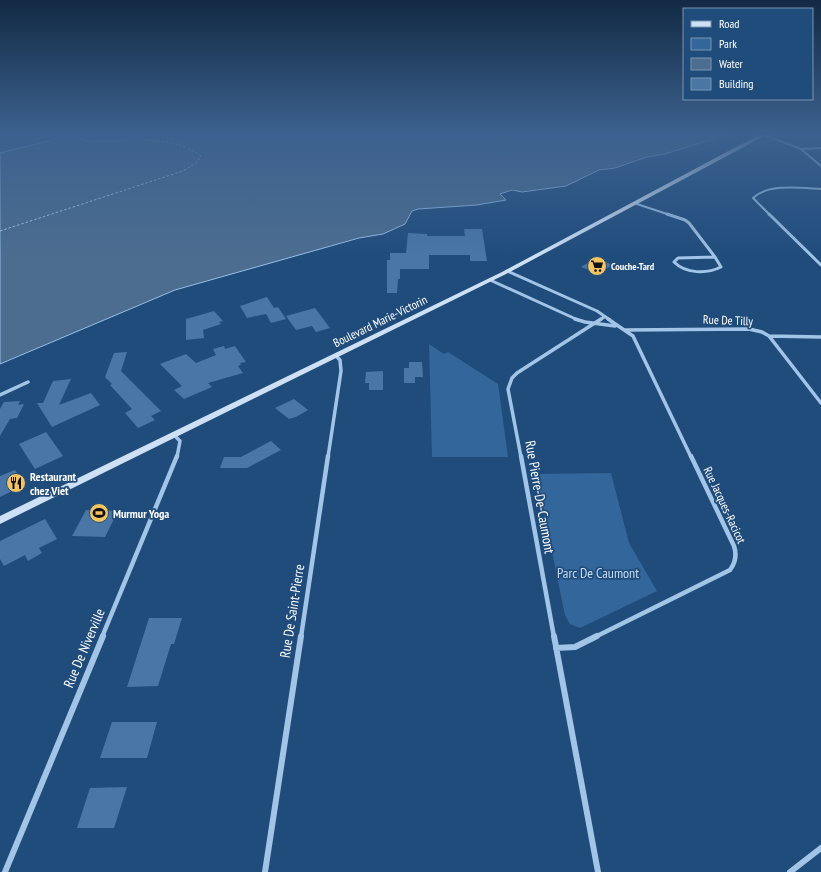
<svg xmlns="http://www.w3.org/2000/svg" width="821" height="872" font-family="'PT Sans Narrow',sans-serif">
	<rect width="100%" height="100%" fill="#204c7c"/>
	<path fill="#33669a" d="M0,134H145L134,139L120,141H90L69,136L0,153Z
		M429,344L444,354L448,352L498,384L508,457H432Z
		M611,473L629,543L657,591L580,628L570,624L565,615L536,474Z"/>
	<path fill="#4c6d90" stroke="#96bfe8" d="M145,134H722L713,139L665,154L647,157L615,168L599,170L566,186L522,192L512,190L500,194L506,200L477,205L418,209L412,211L405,224L383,234L359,238L175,290L0,364V153L69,136L90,141H120L134,139Z"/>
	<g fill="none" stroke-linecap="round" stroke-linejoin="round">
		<path stroke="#aeceee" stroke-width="1" stroke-dasharray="2.5 2" stroke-linecap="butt" d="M0,231L183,171L196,163L201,156C181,141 158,141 134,139"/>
	</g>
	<path fill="#4976a5" d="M464,229H482L487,261H470V255H429V269H400V279H398L397,293H387V260H390V253H406L408,233L427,234V236H465Z
		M596,258L613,265L598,273L581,267Z
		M267,297L274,308L278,307L286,319L271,323L266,314L247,318L240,306Z
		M315,308L330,328L316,332L312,326L296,330L286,316Z
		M214,311L223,321L219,322L221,324L203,330L204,338L186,340V319Z
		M224,346L225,349L235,346L239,352L246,362L240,363L241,365L238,366L243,373L208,383L212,387L184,399L174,390L182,386L160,364L186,354L196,363L216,355L213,349Z
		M127,352L121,371L161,411L151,416L155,420L138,428L125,413L132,409L110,385L112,384L105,377L114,353Z
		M409,362H422L423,377H415V383H404V368H409Z
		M383,371V390H369V383H365L366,372Z
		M71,379L59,405L91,393L100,405L52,427L37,403H43L53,381Z
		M294,399L308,410L296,417L289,419L275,408Z
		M20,401L18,405L24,404L17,418L10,419L0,436V409L4,402Z
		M46,432L63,456L35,469L19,444Z
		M271,441L281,450L247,468H220L224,457H241Z
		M15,470L24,485L0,497V476Z
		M86,510L118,511L105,537L72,536Z
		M45,519L57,539L39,548L42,553L28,561L25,555L4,566L0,559V541Z
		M149,618H182L174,644H171L158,686L127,687Z
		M112,722H157L147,758H100Z
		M127,787L114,828H77L90,788Z"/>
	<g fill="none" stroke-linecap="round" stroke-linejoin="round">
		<path stroke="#a2c4e6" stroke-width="2" d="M764,135L801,149L821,166
			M801,149L821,148
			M634,203L670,215
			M770,215L753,198C768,183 802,188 821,189"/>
		<path stroke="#a2c4e6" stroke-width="3" d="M667,214L685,220L689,223L715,257
			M769,214L821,265
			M715,257L721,267C707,274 686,274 674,262L678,258Z
			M507,271L597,311L610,320
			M490,280L578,320
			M600,320L604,317"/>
		<path stroke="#a2c4e6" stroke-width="3.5" d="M575,319L585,322L615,326
			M608,319L633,336L691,457
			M625,330L749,329L762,332L769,336L821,403
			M769,336L821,337
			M0,395L28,382
			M174,435L180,441L177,457
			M328,457L341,371L340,360L336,356
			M521,457L508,389L512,378L517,373L601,319"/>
		<path stroke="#a2c4e6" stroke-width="4.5" d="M521,456L554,637
			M102,637L177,456
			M301,637L328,456
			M595,637L730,570C736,562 737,555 734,546L691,456"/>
		<path stroke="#a2c4e6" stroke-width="6" d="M554,636L598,872
			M556,648L575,647L597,636
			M5,872L103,636
			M265,872L301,636
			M790,872L821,848"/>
		<path fill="#cde0f5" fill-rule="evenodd" d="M762,134H768L506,274L0,524V516L502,272L736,147Z"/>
	</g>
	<linearGradient id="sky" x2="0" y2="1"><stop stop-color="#122a44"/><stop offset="0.52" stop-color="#3c618e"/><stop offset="1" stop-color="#3c618e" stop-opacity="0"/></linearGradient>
	<rect width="821" height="256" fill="url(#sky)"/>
	<defs>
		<symbol id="supermarket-disc" viewBox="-11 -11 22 22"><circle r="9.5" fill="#f4c463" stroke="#204c7c"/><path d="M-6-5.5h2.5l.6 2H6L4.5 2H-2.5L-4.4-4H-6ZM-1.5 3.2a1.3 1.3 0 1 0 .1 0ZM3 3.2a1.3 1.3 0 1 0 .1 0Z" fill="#111"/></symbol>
		<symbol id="restaurant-disc" viewBox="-11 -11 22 22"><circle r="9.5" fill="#f4c463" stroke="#204c7c"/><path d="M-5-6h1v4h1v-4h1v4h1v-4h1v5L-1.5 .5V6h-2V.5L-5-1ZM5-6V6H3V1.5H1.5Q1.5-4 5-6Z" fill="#111"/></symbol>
		<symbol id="stadium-disc" viewBox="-11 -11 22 22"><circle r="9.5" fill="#f4c463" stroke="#204c7c"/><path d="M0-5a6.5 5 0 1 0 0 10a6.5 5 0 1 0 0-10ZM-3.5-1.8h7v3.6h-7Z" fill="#111"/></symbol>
	</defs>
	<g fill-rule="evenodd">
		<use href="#supermarket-disc" x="586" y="255" width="22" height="22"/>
		<use href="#restaurant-disc" x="5" y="472" width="22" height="22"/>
		<use href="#stadium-disc" x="88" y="502" width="22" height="22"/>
	</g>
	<g text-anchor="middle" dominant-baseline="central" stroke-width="3.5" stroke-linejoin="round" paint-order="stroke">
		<g font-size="10" font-weight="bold" fill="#fff" stroke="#204c7c" text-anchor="start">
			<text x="611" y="266">Couche-Tard</text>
		</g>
		<g font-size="12" fill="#fff" stroke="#204c7c">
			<text transform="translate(728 320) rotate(2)">Rue De Tilly</text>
			<text transform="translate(380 321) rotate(-26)">Boulevard Marie-Victorin</text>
			<text transform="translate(725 505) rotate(65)">Rue Jacques-Racicot</text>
		</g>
		<g font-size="12" font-weight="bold" fill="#fff" stroke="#204c7c" text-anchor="start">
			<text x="30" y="476">Restaurant<tspan x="30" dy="14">chez Viet</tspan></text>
			<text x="113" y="513">Murmur Yoga</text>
		</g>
		<g font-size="14" fill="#fff" stroke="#204c7c">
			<text transform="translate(540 497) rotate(80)">Rue Pierre-De-Caumont</text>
			<text transform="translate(292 611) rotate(-81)">Rue De Saint-Pierre</text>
			<text transform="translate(84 648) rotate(-67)">Rue De Niverville</text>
		</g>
		<g font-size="14" fill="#c6ddf5" stroke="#204c7c">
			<text x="598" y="573">Parc De Caumont</text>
		</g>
	</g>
	<rect x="683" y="8" width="130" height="92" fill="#204c7c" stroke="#7994b0"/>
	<rect x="691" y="21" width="20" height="6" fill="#cde0f5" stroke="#7994b0"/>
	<text x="719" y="28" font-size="12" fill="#ffffff">Road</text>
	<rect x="691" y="38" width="20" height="12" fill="#33669a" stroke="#7994b0"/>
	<text x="719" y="48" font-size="12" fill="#ffffff">Park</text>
	<rect x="691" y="58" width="20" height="12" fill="#4c6d90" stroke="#7994b0"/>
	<text x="719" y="68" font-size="12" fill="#ffffff">Water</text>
	<rect x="691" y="78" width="20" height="12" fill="#4976a5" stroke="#7994b0"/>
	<text x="719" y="88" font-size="12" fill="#ffffff">Building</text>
</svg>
